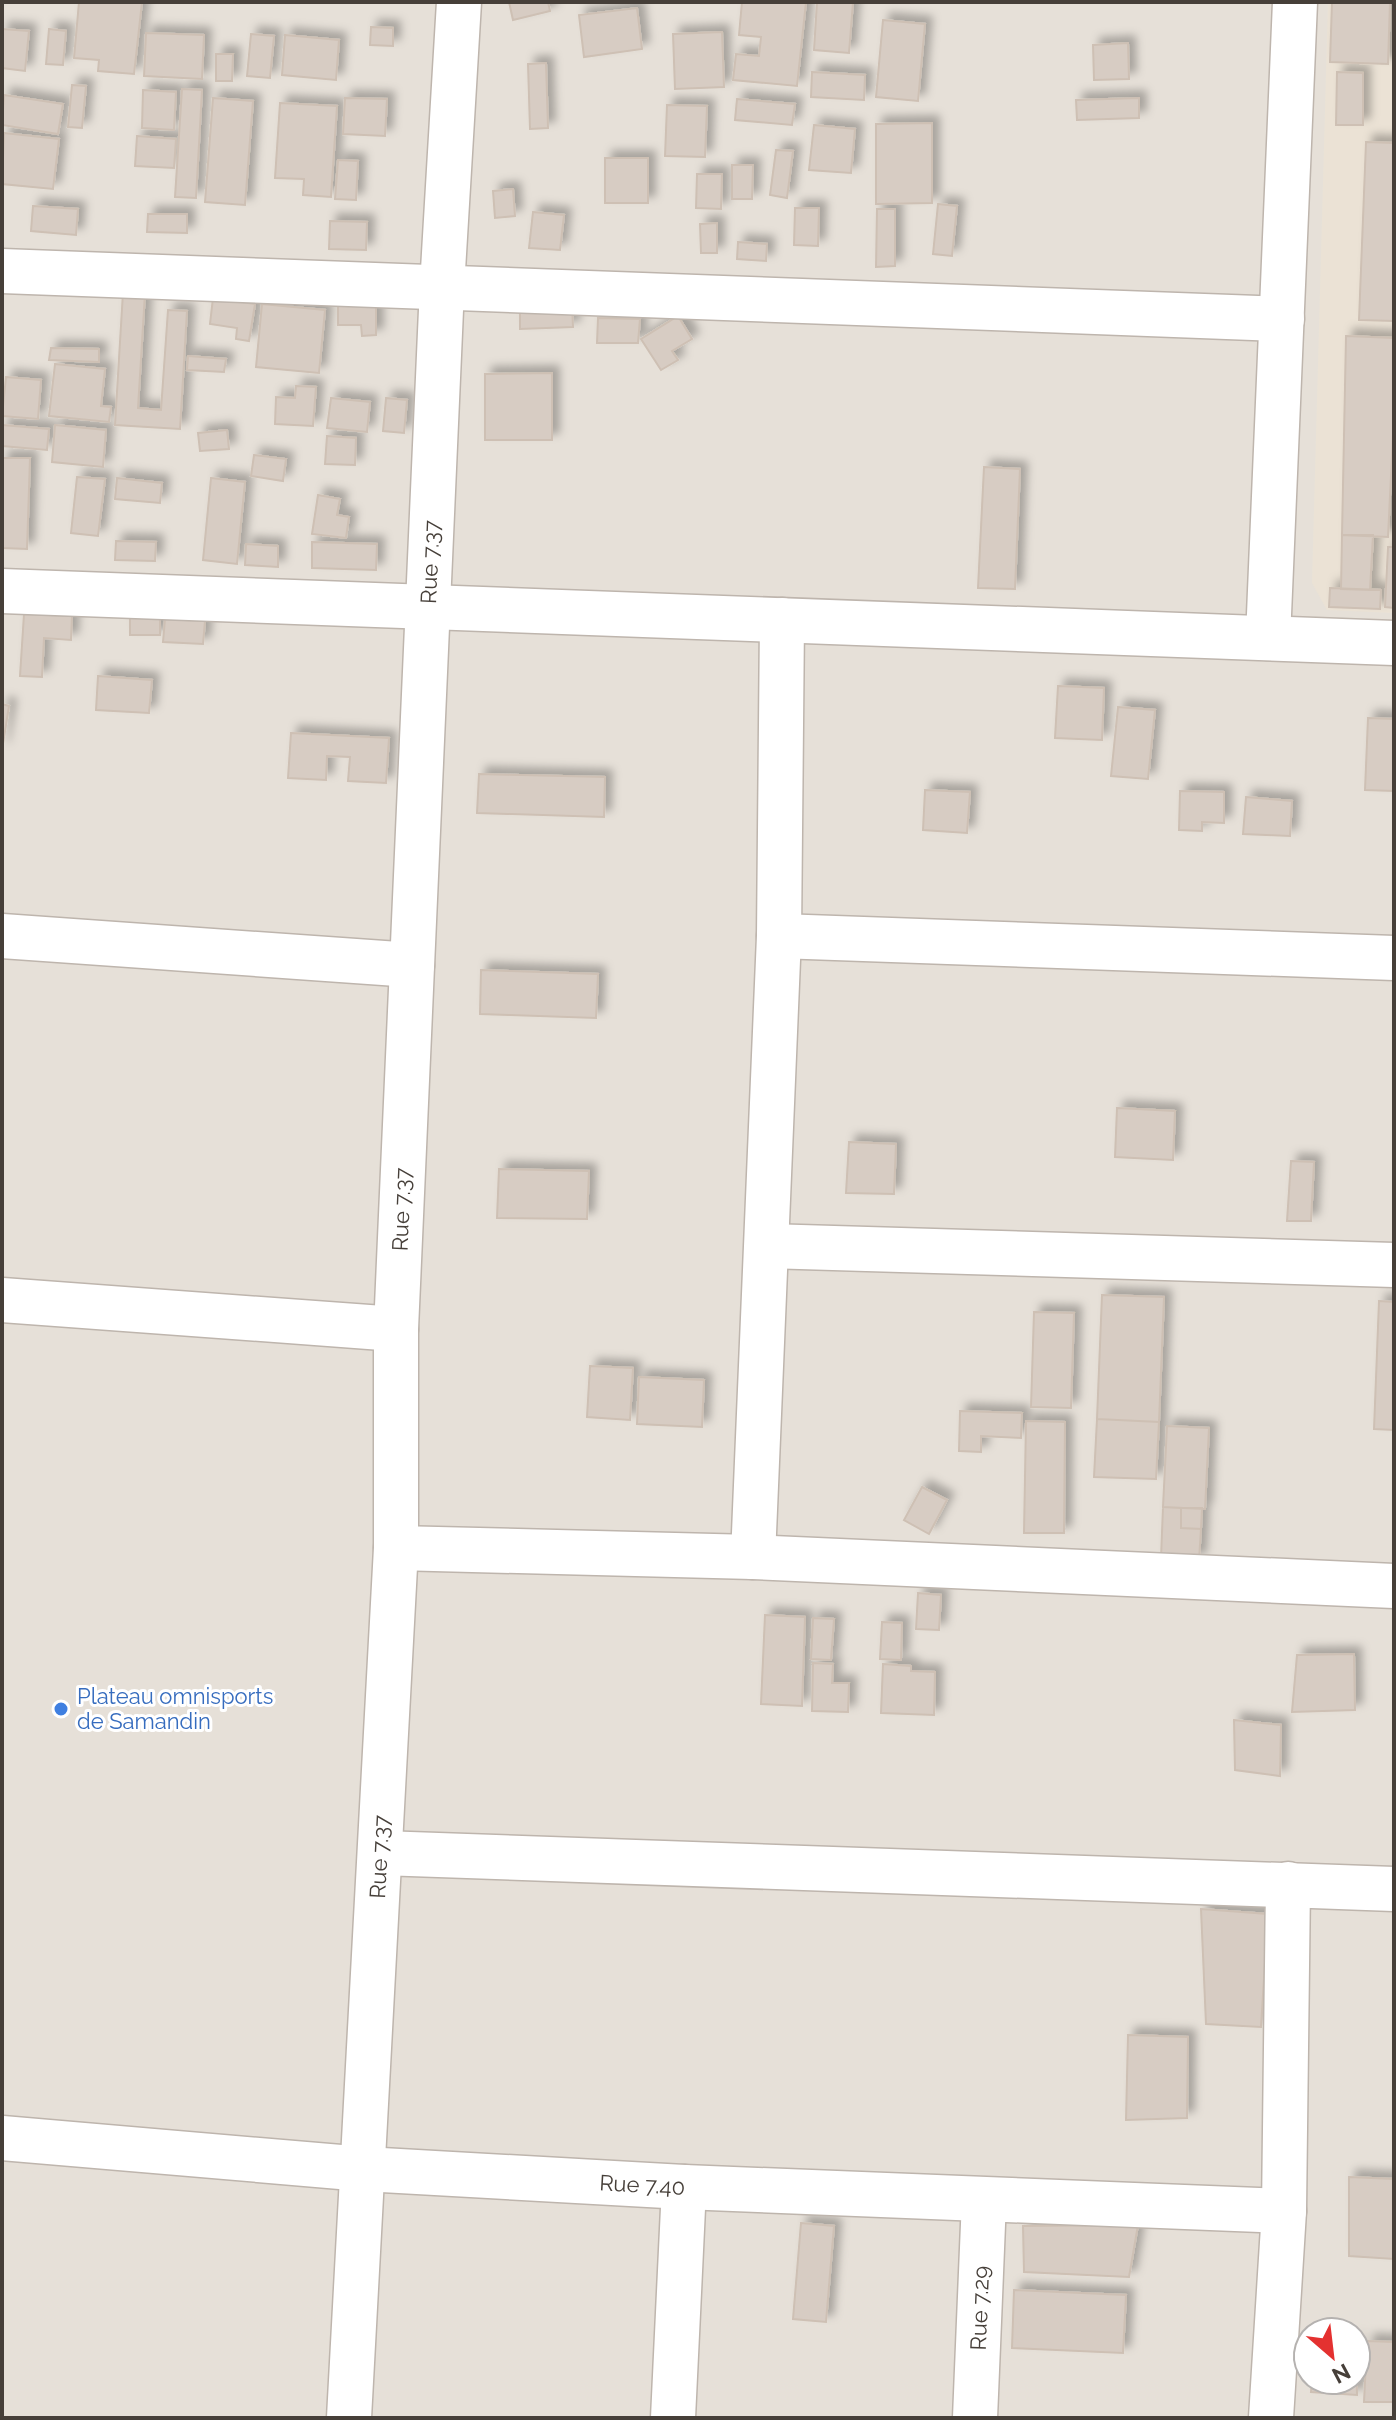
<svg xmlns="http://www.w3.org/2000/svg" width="1396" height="2420" font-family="Raleway,sans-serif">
	<defs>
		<filter id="shadow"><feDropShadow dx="7" dy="-7" stdDeviation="4" flood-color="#0004"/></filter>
	</defs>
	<rect width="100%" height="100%" fill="#f3efea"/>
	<path fill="#e6e0d8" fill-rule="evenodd" d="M2,2H1394V2418H2ZM1308,2332H1356V2380H1308Z"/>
	<path fill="#ebe2d5" d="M1328,2H1394V613L1327,610L1312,583Z"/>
	<path fill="#d7ccc3" stroke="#cec0b4" stroke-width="2" filter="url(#shadow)" d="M79,2H142L134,74L98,71L99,60L74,58Z
		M509,2H548L550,11L513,20Z
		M742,2H806L797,86L733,80L736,54L759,56L761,37L739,35Z
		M817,2H853L849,53L814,50Z
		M1332,2H1390L1388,64L1330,62Z
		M637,8L642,49L584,57L579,15Z
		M883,20L925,24L918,101L876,97Z
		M371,27L393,28V46L370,45Z
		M2,29L29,31L25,71L2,68Z
		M49,29L66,31L63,65L46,64Z
		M722,32L724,87L675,89L673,34Z
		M146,33L204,35L202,79L144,76Z
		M251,34L274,36L270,78L247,76Z
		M285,35L339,40L336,80L282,75Z
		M1128,43L1129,79L1094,80L1093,45Z
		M216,54H233L232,81H216Z
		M546,63L548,128L530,129L528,64Z
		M812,72L865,75L864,100L811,97Z
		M1337,72L1363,73V125H1336Z
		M72,85L86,86L82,128L68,127Z
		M182,89L202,90L196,198L175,197Z
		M143,90L176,92L174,130L142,128Z
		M4,95L63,104L58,134L2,125Z
		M213,98L253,101L245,205L205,202Z
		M345,98L387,99L385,136L343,134Z
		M1139,98V118L1077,120L1076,100Z
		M737,99L795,104L792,125L735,120Z
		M280,103L337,106L331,197L303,195L304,179L275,178Z
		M667,105L707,106L705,157L665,156Z
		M932,123V203L876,204V124Z
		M814,125L855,129L851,173L809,170Z
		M4,133L59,139L53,189L2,184Z
		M137,136L176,139L174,168L135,166Z
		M1366,142L1394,143V321L1359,320Z
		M776,150L793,151L787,198L770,195Z
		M605,158H648V203H605Z
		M338,160L358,161L356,200L335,199Z
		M732,165H753L752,199H732Z
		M697,174H722L721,209L696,208Z
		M513,189L515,216L495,218L493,191Z
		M938,204L957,206L952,256L933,254Z
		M33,206L78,209L76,235L31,231Z
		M795,208H819L818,246L794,245Z
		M877,209H895V266L876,267Z
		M533,212L564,215L560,250L529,248Z
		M148,214H187V233L147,232Z
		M330,221L367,222L366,250L329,249Z
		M717,223V253H701L700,224Z
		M738,242L767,244L766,261L737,259Z
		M123,292L145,293L138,408L161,410L168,310L187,311L180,429L115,425Z
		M213,298L255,304L249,341L236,339L237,328L210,324Z
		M262,304L325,310L319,373L256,367Z
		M376,305V335L362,336L361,325H338V306Z
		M572,305L573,327L520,329V308Z
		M678,316L692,339L672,351L678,360L661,370L641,339Z
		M598,318L640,319L638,343H597Z
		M1346,336L1394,338V414L1388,537L1342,535Z
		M51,348L99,349V362L49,360Z
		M188,356L226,359L224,372L187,370Z
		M55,364L105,369L101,406L111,407L109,422L49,416Z
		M552,373V440H485V374Z
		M6,377L41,380L38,419L2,416Z
		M296,386L316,387L313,426L275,424L276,397L295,398Z
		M331,398L370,402L367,432L327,428Z
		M386,398L407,400L404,433L383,431Z
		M2,425L49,429L47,450L2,446Z
		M55,425L106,430L103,467L52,462Z
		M227,430L229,449L200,451L198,433Z
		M327,436L356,438L355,465L325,464Z
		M254,455L286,459L283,481L251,476Z
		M2,458H30L27,549L2,548Z
		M984,467L1020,469L1015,589L978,588Z
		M77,477L105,479L98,536L71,533Z
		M117,478L162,483L160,503L115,499Z
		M211,478L245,482L237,564L203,560Z
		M318,495L340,499L337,515L349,517L346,538L312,534Z
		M1342,535H1373L1370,590L1341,589Z
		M116,541L156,542L155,561L115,560Z
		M312,542L377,544L376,570L312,568Z
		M246,544L278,546V567L245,565Z
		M1388,547H1394V608L1385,607Z
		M1330,588L1381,590L1380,609L1329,607Z
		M24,614L72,616L71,640L44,638L42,677L20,676Z
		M130,616L160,617V635H130Z
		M165,619L205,621L203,644L163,642Z
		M98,676L152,680L149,713L96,710Z
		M1058,686L1104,688L1102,740L1055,738Z
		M2,704L9,706L2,750Z
		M1118,707L1155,710L1148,779L1111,776Z
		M1368,718L1394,719V791L1365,790Z
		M291,733L389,738L386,783L348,781L350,757L327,756L326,780L288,778Z
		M479,774L605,777L604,817L477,813Z
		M925,790L970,792L967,833L923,830Z
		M1180,791L1224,792V823L1202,822V831L1179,830Z
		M1246,797L1292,801L1290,836L1243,834Z
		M481,970L598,974L596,1018L480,1014Z
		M1117,1108L1175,1111L1173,1160L1115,1157Z
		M849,1142L896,1144L894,1194L846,1193Z
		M1291,1161L1314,1162L1311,1221H1287Z
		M499,1169L589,1171L587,1219L497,1218Z
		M1102,1295L1164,1297L1159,1422L1097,1419Z
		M1379,1301L1394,1302V1430L1374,1429Z
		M1034,1312L1074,1313L1071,1408L1031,1407Z
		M590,1366L633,1368L630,1420L587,1417Z
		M639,1377L704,1380L702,1427L637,1424Z
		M960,1411L1022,1413L1021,1438L981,1436V1452L959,1451Z
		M1097,1419L1159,1422L1156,1479L1094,1477Z
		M1026,1421L1065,1422L1064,1533H1024Z
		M1167,1426L1209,1428L1205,1509L1163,1507Z
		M922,1487L947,1500L929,1534L904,1520Z
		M1163,1507L1181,1508V1528L1201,1529L1199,1560L1161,1558Z
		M1181,1508H1202L1201,1529L1181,1528Z
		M918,1593L941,1595L939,1630L916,1629Z
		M765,1615L805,1617L802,1706L761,1704Z
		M813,1618L834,1619L831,1660L811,1659Z
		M882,1622L902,1623L901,1660L880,1659Z
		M1354,1654L1355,1710L1292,1712L1297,1655Z
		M813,1663L833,1664L832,1683H849L848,1712L812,1711Z
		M883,1664L911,1666V1671L935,1672L934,1715L881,1713Z
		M1234,1720L1281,1725L1280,1776L1235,1770Z
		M1201,1909L1268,1914L1261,2027L1206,2024Z
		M1128,2035L1188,2037L1187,2118L1126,2120Z
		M1349,2177L1394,2179V2259L1349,2256Z
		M801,2223L834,2226L826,2322L793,2319Z
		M1138,2225L1129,2277L1024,2272L1023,2226Z
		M1014,2290L1126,2295L1123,2353L1012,2348Z
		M1356,2339L1357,2395L1311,2392L1312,2380H1356Z
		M1367,2341L1394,2342V2402H1364Z"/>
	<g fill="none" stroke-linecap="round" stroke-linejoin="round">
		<defs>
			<g id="minor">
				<path d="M2,271L1282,319"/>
				<path d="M2,591L1394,643"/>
				<path d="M1268,638L1295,2"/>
				<path d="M2,936L412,965"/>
				<path d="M779,936L1394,958"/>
				<path d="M767,1246L1394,1265"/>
				<path d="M2,1300L396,1329"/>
				<path d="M396,1548L753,1557L1394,1586"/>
				<path d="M753,1557L779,936L782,620"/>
				<path d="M381,1853L1394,1889"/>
				<path id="s1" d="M2,2138L364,2169L684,2187L1284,2211"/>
				<path id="s2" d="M349,2418L396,1548V1329L442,287L459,2"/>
				<path d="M673,2418L684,2187"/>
				<path id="s3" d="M975,2418L984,2200"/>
				<path d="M1271,2418L1284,2211L1288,1884"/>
			</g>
		</defs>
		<use href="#minor" stroke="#beb5ad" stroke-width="47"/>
		<use href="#minor" stroke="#fff" stroke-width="44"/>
	</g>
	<circle fill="#3f7fe0" stroke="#fff" stroke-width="3" cx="61" cy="1709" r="8"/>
	<g text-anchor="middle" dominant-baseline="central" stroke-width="6" stroke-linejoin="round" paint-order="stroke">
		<g font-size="22" fill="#463f39" stroke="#fff">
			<text stroke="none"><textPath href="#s2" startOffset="1858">Rue 7.37</textPath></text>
			<text stroke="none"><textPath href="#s2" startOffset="1210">Rue 7.37</textPath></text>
			<text stroke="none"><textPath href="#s2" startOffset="562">Rue 7.37</textPath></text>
			<text stroke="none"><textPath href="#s1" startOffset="642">Rue 7.40</textPath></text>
			<text stroke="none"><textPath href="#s3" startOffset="110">Rue 7.29</textPath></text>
		</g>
		<g font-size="22" fill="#366cbe" stroke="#fff" text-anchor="start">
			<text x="77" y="1696">Plateau omnisports<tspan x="77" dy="25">de Samandin</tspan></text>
		</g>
	</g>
	<rect width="1396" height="2420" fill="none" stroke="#463f39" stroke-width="8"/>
	<g transform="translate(1332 2356) rotate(152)"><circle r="38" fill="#ffffff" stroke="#b5b2b0" stroke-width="2"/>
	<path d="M0-6L14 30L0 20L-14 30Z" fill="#e43130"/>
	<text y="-12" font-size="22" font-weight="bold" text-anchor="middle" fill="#463f39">N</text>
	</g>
</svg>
